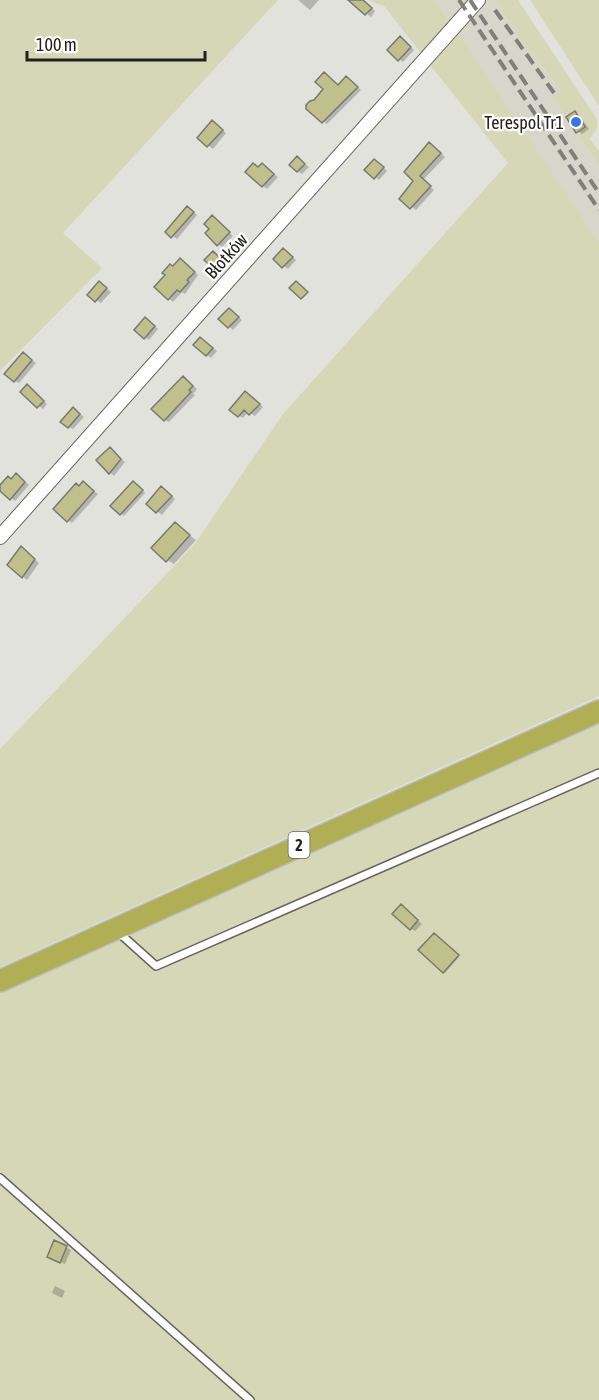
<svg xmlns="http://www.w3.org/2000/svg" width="599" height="1400" font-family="'Asap Condensed',sans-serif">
	<rect width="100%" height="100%" fill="#e2e2dc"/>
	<path fill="#d6d6ca" d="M435,0H495L520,39L561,92L554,98L599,166V242Z"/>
	<path fill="#d6d7b6" d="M0,0H278L63,233L102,268L0,371Z
		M368,0H435L449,21L421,53L384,6Z
		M495,0H518L597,119V128L590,139L599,151V166L553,97L561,91L520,39Z
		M530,0H599V106Z
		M458,33L599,242V696L0,967V749L194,545L283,414L508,163L430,65Z
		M599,723V1400H0V993Z"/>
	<path fill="#0003" d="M298,0H319L310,10Z
		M350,0H363L375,11L371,17Z
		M404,41L414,50L403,62L399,59Z
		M346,78L361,90L327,124L308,109L339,86Z
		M576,113L580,116L589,129L582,134L578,131Z
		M216,125L226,133L213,149L199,138Z
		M434,146L445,157L423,180L434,190L416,210L401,199L415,181Z
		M297,158L309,167L302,174L298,171Z
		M379,163L387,171L379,180L375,177Z
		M259,168H267L278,177L267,189L247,172Z
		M192,210L197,215L177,239L167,232Z
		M213,217L233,236L222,247L218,244L211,229Z
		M213,253L226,263L219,270L215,268Z
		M288,253L296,260L288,269L275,259Z
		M185,263L198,275L185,294L182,292L173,302L156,287L173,268Z
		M104,286L111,292L101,303L89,295Z
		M230,310L242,320L233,330L221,319Z
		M150,321L158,329L149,340L145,337Z
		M201,338L217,351L211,358L207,355Z
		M27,356L36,363L19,383L15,381Z
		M188,381L197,389L193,394L195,395L169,422L165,420Z
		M31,389L47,404L43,409L22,392Z
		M250,395L263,407L255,416L248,412L243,418L239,416Z
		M78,412L84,417L73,429L69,427Z
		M111,449L125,462L114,476L98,461Z
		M21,478L29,485L15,501L0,489V487Z
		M84,483L98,494L72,523L68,520L80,487Z
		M136,484L145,493L124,516L112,505Z
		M166,491L175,499L162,515L148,504Z
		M175,524L196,540L174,564L167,560Z
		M25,551L39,563L27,580L9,565Z
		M405,909L422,924L415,931L411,929Z
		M436,935L459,957L445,973L444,972Z
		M55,1242L71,1250L65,1264L53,1259Z
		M55,1286L65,1291L62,1298L52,1293Z"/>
	<path fill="#bfc08c" stroke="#797974" stroke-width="1.5" d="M348,0H363L372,8L365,15Z
		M400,36L411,47L398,61L387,50Z
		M324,72L338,85L346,76L358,87L322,123L306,109V105L310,101L314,100L323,89L315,82Z
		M575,111L585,127L576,133L566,117Z
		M212,120L223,130L207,147L197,138Z
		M429,142L441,153L420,176L431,186L410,209L399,199L413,181L404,172Z
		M297,156L305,164L297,172L289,165Z
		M374,159L384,167L374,179L364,170Z
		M253,163L258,167L262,163L274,174L262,187L245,172Z
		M187,206L194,212L171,238L165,232Z
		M212,215L230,232L217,246L205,233L209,229L204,224Z
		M283,248L293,257L282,268L273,259Z
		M213,251L222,260L214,269L204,260Z
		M180,258L195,272L187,280L189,282L180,292L177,290L168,300L154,287L165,275L162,273L170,264L173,266Z
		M99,281L107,288L95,302L87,295Z
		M296,281L308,292L301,299L289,288Z
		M229,308L239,317L228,328L218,319Z
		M145,317L155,326L144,339L134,330Z
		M200,337L213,348L206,356L193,345Z
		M23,352L32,360L14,382L4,374Z
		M183,376L193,386L189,390L191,392L164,421L151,409Z
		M27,384L44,401L37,408L20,392Z
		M245,391L260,404L249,415L244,410L238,417L229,410Z
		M73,407L80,414L68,428L60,422Z
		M110,447L121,459L109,474L96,460Z
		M16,473L25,482L10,500L0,491V485L8,476L11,479Z
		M83,481L94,491L67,522L53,509L76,483L79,486Z
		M133,481L143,490L120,515L110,506Z
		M161,486L172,496L156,513L146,504Z
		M175,522L190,535L166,562L151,548Z
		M21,546L35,559L22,578L7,565Z
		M401,904L418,920L410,930L392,914Z
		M434,933L459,955L443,973L418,950Z
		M54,1240L67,1246L60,1263L47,1257Z"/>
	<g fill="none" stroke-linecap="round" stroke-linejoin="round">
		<defs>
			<path id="service" d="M117,931L156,966L599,773
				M0,1178L250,1400"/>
			<path id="minor" d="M0,537L478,0"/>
			<path id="trunk" d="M0,981L599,711"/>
		</defs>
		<use href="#service" stroke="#656560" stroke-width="10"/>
		<use href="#minor" stroke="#656560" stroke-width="16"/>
		<use href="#trunk" stroke="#bcbcbc" stroke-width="24"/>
		<use href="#service" stroke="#fff" stroke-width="7"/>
		<use href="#minor" stroke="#fff" stroke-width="14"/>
		<use href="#trunk" stroke="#b0af56" stroke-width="21"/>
		<path stroke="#7f7f7b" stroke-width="4" stroke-dasharray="12 6" stroke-linecap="butt" d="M459,0L599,210
			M470,0L599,193
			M495,10L554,93"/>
	</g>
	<circle fill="#3f72e3" stroke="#fffffe" stroke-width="2" cx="576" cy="122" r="6"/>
	<g text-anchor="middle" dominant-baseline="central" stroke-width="4.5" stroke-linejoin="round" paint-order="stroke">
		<rect fill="#fffffe" stroke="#646462" stroke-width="1.5" x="288.5" y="832" width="21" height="26" rx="4.5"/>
		<g font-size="16" font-weight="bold" fill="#21211f">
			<text x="299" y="845">2</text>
		</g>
		<g font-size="18" fill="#21211f" stroke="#fffffe" text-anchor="end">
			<text x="564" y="122">Terespol Tr1</text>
		</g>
		<g font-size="18" fill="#21211f" stroke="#fffffe">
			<text transform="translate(226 256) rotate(-48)">Błotków</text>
		</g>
	</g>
	<path d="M27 51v9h178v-9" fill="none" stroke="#21211f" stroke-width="3"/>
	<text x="36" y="51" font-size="18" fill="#21211f" stroke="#fffffe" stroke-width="4.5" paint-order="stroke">100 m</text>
</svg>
